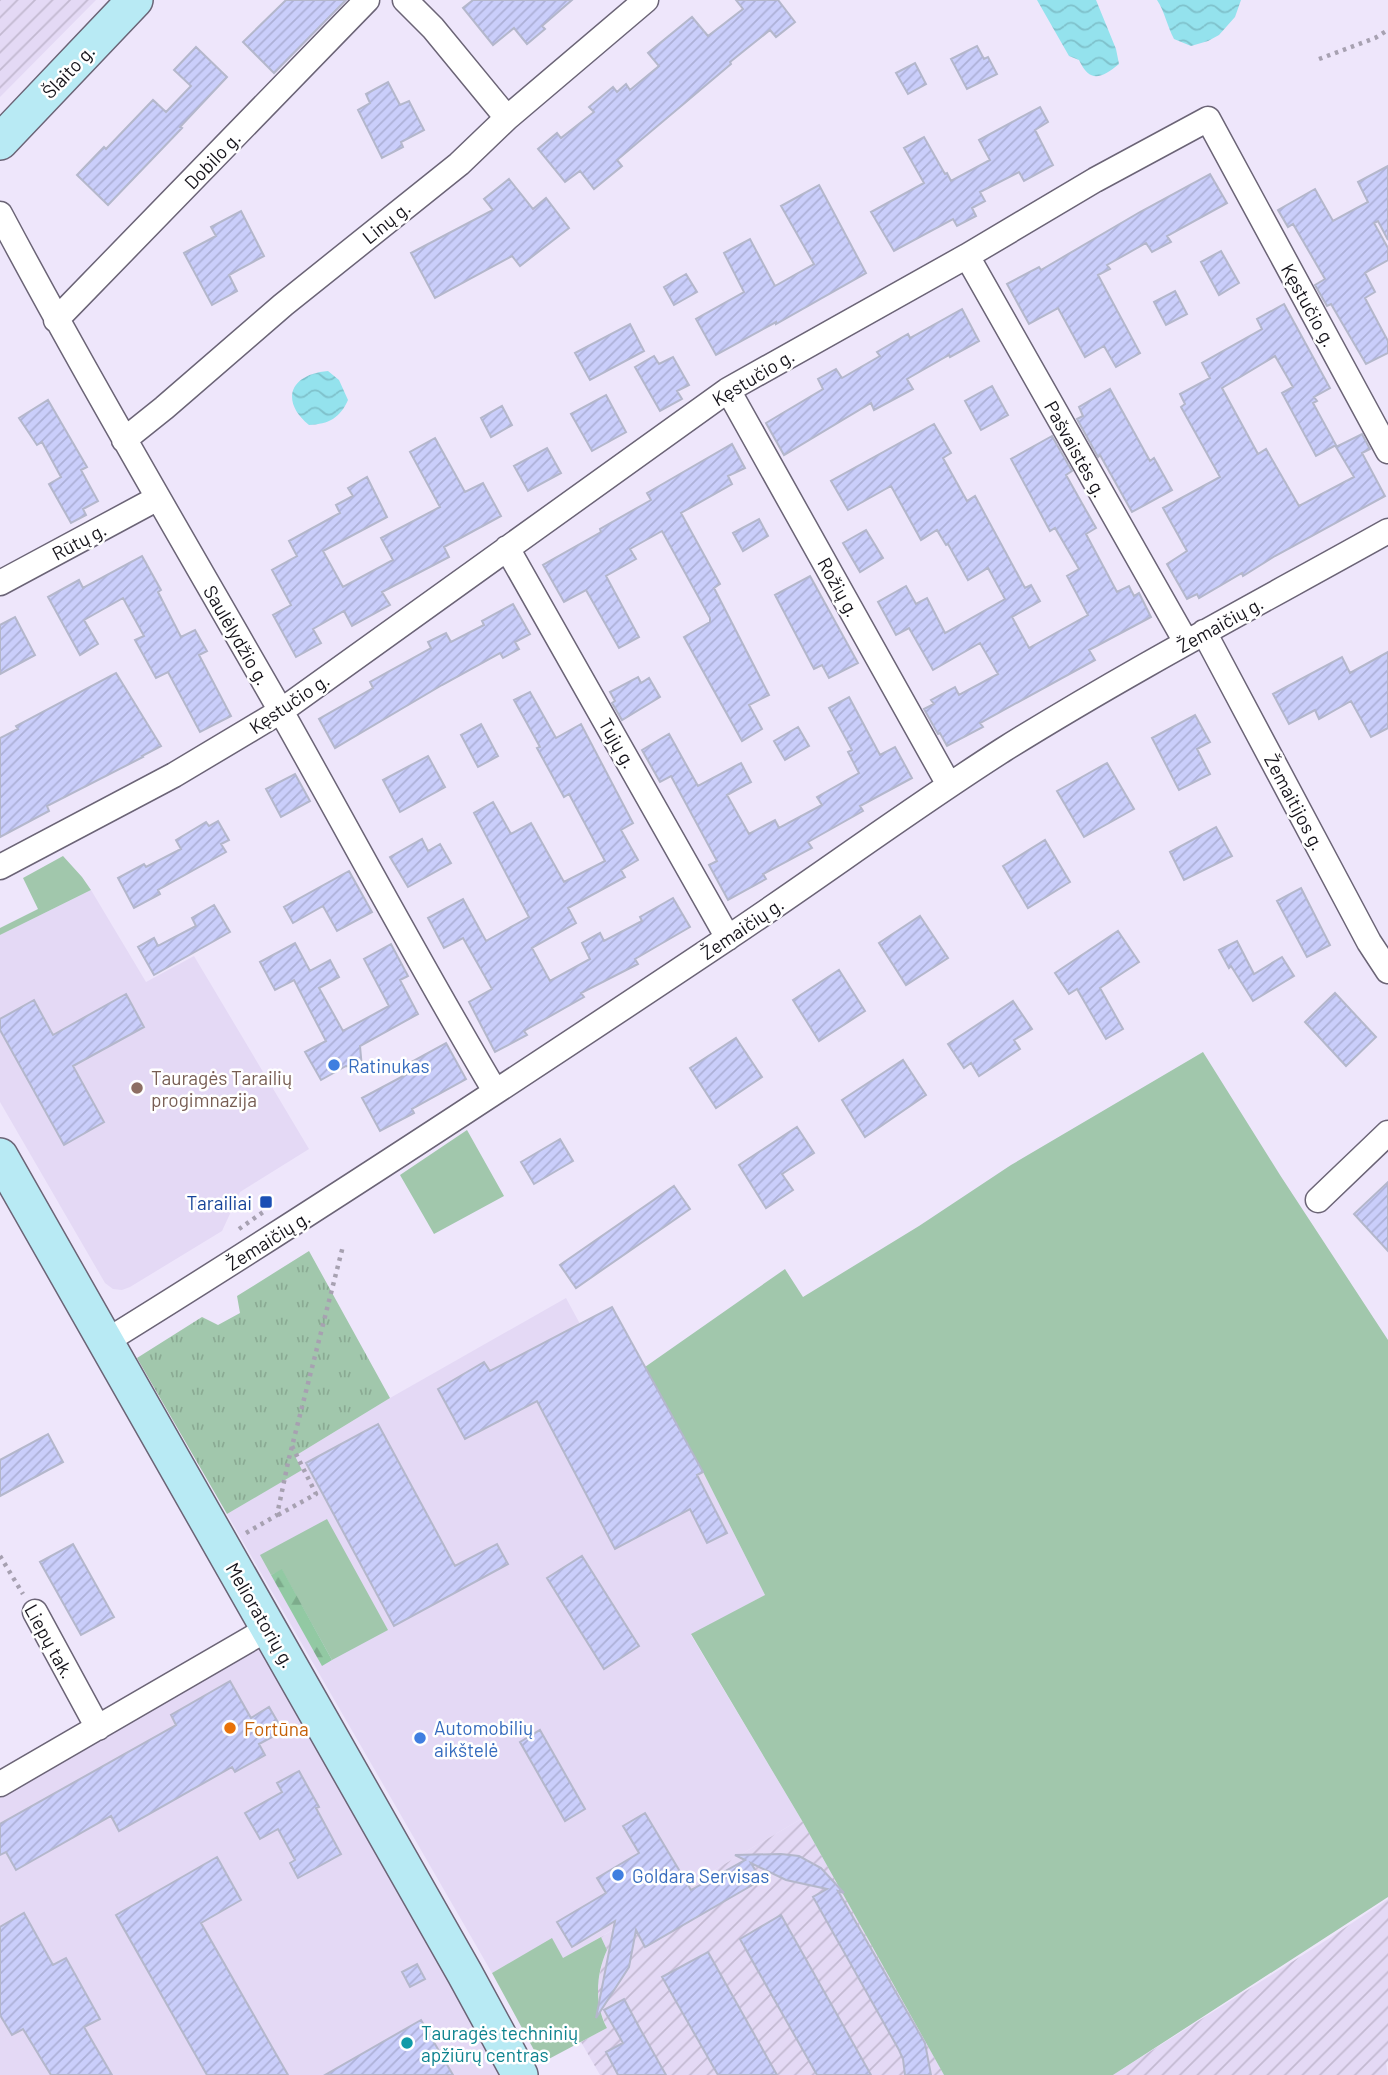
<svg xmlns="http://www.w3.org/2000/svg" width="1388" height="2075" font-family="Barlow,sans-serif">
	<defs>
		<pattern id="industrial-furrows" width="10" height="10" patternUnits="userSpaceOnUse" patternTransform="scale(1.75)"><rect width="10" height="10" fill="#e4d9f5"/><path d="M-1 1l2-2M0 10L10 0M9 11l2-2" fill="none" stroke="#c3b9d1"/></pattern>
		<pattern id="forest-firs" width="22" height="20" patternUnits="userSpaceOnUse" patternTransform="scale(1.75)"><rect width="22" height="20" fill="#92c9a3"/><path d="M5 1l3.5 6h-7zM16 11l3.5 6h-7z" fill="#7dac8c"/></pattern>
		<pattern id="park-tufts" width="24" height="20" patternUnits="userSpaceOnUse" patternTransform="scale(1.75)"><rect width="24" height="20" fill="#a1c7ac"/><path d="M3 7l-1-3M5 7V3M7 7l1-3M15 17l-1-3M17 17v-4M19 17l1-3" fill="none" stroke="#8aaa93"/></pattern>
		<pattern id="water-waves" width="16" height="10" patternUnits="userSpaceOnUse" patternTransform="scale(1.75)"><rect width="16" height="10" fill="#94e2ed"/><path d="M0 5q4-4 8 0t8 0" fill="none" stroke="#7fc1cb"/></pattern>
		<pattern id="building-hatch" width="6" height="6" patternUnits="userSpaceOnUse" patternTransform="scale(1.75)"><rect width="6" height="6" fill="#cacefb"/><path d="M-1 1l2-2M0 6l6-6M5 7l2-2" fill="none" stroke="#adb0d7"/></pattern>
	</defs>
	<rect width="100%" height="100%" fill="#eee6fb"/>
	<path fill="#e4d9f5" d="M91,890L146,982L194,956L309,1149L240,1192L222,1231L130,1287L122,1290L113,1289L105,1283L0,1102V935Z
		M566,1298L580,1324L612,1307L703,1472L765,1595L691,1635L801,1819L563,1959L552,1939L492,1973L227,1514L301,1470L295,1456L390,1398Z
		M254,1637L502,2075H0V1784Z"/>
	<path fill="url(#industrial-furrows)" d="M0,0H96L0,97Z
		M801,1819L944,2075H600L581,2042L607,2028L600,2011L597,1986L603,1960L607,1950L601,1937Z
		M1388,1899V2061L1386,2063L1388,2075H1113L1328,1939Z"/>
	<path fill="#a1c7ac" d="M63,856L82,877L91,890L0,935V928L38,909L23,878Z
		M1203,1052L1280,1175L1388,1340V1897L1113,2075H944L801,1819L691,1634L765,1595L703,1472L645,1367L785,1269L803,1297L919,1226L1011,1165Z
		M467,1130L504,1196L434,1234L400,1175Z
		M327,1519L388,1630L332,1660L282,1570L271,1575L260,1555Z
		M601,1937L607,1950C596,1974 594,2004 607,2028L545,2061H540L492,1973L552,1938L563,1958Z"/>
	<path fill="url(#forest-firs)" d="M282,1569L332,1660L322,1666L271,1575Z"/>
	<path fill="url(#park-tufts)" d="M309,1251L390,1398L295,1456L302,1470L227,1514L137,1358L202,1317L218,1325L240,1313L237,1296Z"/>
	<path fill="url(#water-waves)" d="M1037,0H1096L1116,49L1119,64C1102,78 1090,84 1079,60L1069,56Z
		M1157,0H1241L1235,17L1219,35L1208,41L1191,46L1174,39C1167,26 1165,12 1157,0Z
		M328,371L339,380L348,400C340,418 329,424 309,425C279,400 291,374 328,371Z"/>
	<path fill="url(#building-hatch)" stroke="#b4b7cb" stroke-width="2" d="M286,0H346L274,73L243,42Z
		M473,0H572L542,26L545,29L527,44L514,28L493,45L463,8Z
		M736,0H778L795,22L776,37L770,30L730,62L731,64L617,160L622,166L594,189L580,171L565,182L538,149L557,133L561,138L594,112L589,107L613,87L617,92L626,84L630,90L659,66L648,53L692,17L708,36L743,9Z
		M977,46L984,59L988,57L997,74L967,89L951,59Z
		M196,47L227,77L180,127L182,128L108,205L77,175L104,147L106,149L153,100L166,112L191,86L174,70Z
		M915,63L926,84L908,94L896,73Z
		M388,82L400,105L409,101L424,130L401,142L403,147L382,158L358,110L370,103L366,94Z
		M1040,107L1048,122L1035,130L1053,165L1024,181L1019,172L980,192L985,201L972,208L976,216L957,226L953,219L894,251L871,212L924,183L904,148L924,137L945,174L947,173L951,181L990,160L979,140Z
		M1388,166V240L1378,221L1374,223L1388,248V260L1365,273L1375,292L1365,298L1388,341V353L1366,364L1331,304L1327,306L1315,285L1325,279L1293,224L1288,227L1278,210L1315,189L1333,221L1368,202L1358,182Z
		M1210,174L1227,203L1167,236L1171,242L1152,252L1146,243L1107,265L1110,269L1098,275L1140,353L1116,367L1104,346L1085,357L1058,308L1029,324L1007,284L1039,267L1041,270L1140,212Z
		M509,179L533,209L546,198L569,228L520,266L512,256L435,298L411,253L493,210L484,199Z
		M819,185L866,273L776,324V322L716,355L696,319L744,292L724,253L750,239L775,286L814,264L781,206Z
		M241,211L264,256L229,275L237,291L212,305L184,253L216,236L211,227Z
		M1221,251L1239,283L1219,295L1201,262Z
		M686,274L697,292L674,305L664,287Z
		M1175,291L1187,314L1166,325L1154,302Z
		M1284,304L1330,388L1314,397L1317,401L1313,403L1336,445L1316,456L1282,393L1293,387L1275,356L1222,388L1258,454L1266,449L1299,506L1354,477L1336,447L1362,434L1370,449L1362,453L1385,496L1275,556L1243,576L1242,573L1199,598L1197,594L1187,599L1167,564L1187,551L1163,508L1220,477L1181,407L1185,404L1180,394L1210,378L1202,363L1262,329L1257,319Z
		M962,309L979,341L950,357L949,355L907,379L913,389L874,410L871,403L784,455L766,423L823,389L818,379L836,369L842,378L880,356L877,352L908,334L910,338Z
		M630,324L644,351L590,380L575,353Z
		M654,356L659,364L673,357L689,385L677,391L682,399L660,411L635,367Z
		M992,386L1008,415L981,430L965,401Z
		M1110,389L1150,461L1154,458L1172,490L1132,512L1100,455L1098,457L1077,419L1083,416L1079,407Z
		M606,395L626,432L592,451L571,414Z
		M48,400L87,467L81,470L98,501L83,509L86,515L71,523L49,484L61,477L42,442L37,445L19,418Z
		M502,406L512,425L491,437L481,418Z
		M934,424L951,453L943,458L967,501L975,496L1025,588L1031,585L1040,601L1012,617L1029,648L1088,615L1067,576L1079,569L1055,528L1050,531L1011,459L1052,436L1072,471L1066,475L1096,528L1086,534L1117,592L1129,586L1134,596L1139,593L1151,617L1089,650L1095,660L980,723L983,727L947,746L940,733L938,734L924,709L934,704L931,700L955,687L959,695L998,674L980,643L933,670L909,628L896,635L878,602L906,586L916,604L927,598L945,633L1005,599L988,568L968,580L948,544L946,545L937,530L921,540L891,486L848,510L831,481Z
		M435,438L465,492L483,483L501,516L444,547L449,557L382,592L390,605L352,626L344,611L313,629L321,643L296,657L273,615L291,605L272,570L297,556L289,541L340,513L336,505L353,496L348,488L367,477L387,517L323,551L343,587L393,560L381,538L440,507L410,452Z
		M732,444L745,468L728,476L732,484L681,513L720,584L714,588L769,695L749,705L762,729L742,741L684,637L710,622V618L662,531L630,549L636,559L606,576L639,637L619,648L586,590L564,602L543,565L601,532L600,529L651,500L647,493Z
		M547,448L561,473L528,491L514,466Z
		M759,519L768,536L743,551L733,533Z
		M866,530L883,558L860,572L843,543Z
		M142,556L161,590L158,592L181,637L195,630L207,651L199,655L231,716L200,732L168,672L156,678L135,640L144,636L123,598L84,620L98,644L80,655L48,597L79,580L83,588Z
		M810,576L858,663L829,678L822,665L814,669L775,595Z
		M513,604L530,634L515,642L519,649L503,658L500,653L442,685L335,748L319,719L373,688L370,682L431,648L428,642L446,633L451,642L484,625L482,621Z
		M15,617L35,655L0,674V625Z
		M1388,652V728L1371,737L1351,701L1319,719L1315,710L1289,724L1273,694L1342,657L1350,673Z
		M116,673L161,746L142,756L143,757L47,806L49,811L0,837V738L18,729L16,726Z
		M638,677L641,683L649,678L660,697L622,720L612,703L615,701L610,692Z
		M530,692L556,738L581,724L633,823L621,830L638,860L621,870L625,877L568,908L576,923L532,948L550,981L590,959L582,943L600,933L604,941L642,921L640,917L673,898L690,927L635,959L638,964L581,993L584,997L524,1031L527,1035L495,1052L469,1002L492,989L463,938L444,948L428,918L463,899L486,941L529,917L474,813L493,802L511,834L531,823L564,882L605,861L569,794L564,797L537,748L540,747L514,700Z
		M849,697L880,755L895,747L912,778L860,806L863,811L808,842L812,848L763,874L766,879L728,900L709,865L717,861L671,776L660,782L642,750L669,734L698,786L741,763L751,782L727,795L749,834L775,820L779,828L822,805L817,797L859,773L848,752L852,750L829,708Z
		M1195,715L1210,742L1197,749L1210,774L1179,790L1152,738Z
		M481,724L498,756L478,767L461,735Z
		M798,727L809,746L785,760L774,741Z
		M428,756L445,787L400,812L383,780Z
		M1107,763L1134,809L1084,837L1057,791Z
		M295,774L310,801L281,817L266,789Z
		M218,821L229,840L221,844L226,852L158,890L160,894L134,908L118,878L144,864L146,867L181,849L176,840L206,822L209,826Z
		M1216,827L1232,856L1184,880L1170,852Z
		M422,839L428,851L440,844L451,863L408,887L390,857Z
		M1045,840L1070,882L1028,908L1003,866Z
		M349,871L372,912L337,931L323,906L293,923L284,907Z
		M1301,888L1330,945L1307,957L1277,901Z
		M214,905L230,932L154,975L138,947L154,938L158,946L196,926L192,918Z
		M920,916L948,958L906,985L879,943Z
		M1118,931L1139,962L1100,988L1123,1029L1106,1039L1077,989L1069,994L1055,973Z
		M1237,941L1254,974L1282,957L1294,976L1253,1001L1231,966L1229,968L1219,950Z
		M295,943L310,971L330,960L339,977L319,988L343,1031L389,1006L364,959L391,944L408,976L400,980L418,1014L360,1046L362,1068L346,1066L321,1080L305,1052L326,1041L294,980L275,990L260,962Z
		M839,970L865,1011L819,1041L793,1000Z
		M1335,993L1376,1037L1346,1066L1305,1022Z
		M126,994L144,1027L73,1066L104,1122L64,1145L0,1030V1019L34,1000L53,1035Z
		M1013,1001L1032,1029L1014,1040L1020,1049L979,1076L971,1063L964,1068L948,1044Z
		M736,1038L762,1077L716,1108L690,1068Z
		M446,1043L466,1079L412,1109L414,1113L380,1131L362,1098L409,1073L395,1071Z
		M903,1060L926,1095L865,1137L842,1100Z
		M797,1127L814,1153L782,1174L793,1190L766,1208L739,1165Z
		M560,1139L573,1161L534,1184L521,1162Z
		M1388,1182V1251L1354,1214Z
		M674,1186L690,1209L576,1288L560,1265Z
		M612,1307L703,1472L697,1475L727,1533L707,1543L690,1509L615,1549L537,1401L465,1439L438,1389L484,1362L490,1371Z
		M378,1424L455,1566L497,1544L508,1564L394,1626L306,1463Z
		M48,1434L63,1462L0,1496V1460Z
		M73,1544L114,1617L81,1635L40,1562Z
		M582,1556L639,1646L604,1669L547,1578Z
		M230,1681L251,1718L269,1707L283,1731L259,1744L265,1755L235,1772L232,1767L119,1831L111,1816L16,1870L6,1852L0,1855V1824L176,1725L171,1715Z
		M540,1730L585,1809L565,1821L520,1742Z
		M299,1771L319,1807L316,1808L341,1854L298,1878L290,1863L295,1860L278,1829L260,1839L245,1813L282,1792L277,1783Z
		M645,1813L691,1890L745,1860L735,1855L781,1854L799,1856L821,1868L844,1893L838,1891L925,2043L931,2075H905L903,2059L899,2050L813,1897L827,1889L786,1880L751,1863L761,1880L645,1947L636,1930L629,1967L596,2018L615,1921L572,1947L557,1922L606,1893L597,1878L639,1853L623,1826Z
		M217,1857L241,1900L201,1923L288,2075H207L116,1915Z
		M24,1913L53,1965L66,1958L100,2019L84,2027L112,2075H51L23,2029L12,2035L0,2015V1927Z
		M781,1915L871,2075H817L740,1939Z
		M708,1952L777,2075H718L662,1977Z
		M417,1964L425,1979L410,1987L402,1972Z
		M624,1999L639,2027L666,2075H618L606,2052L623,2043L604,2010Z
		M421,2020L453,2075H325Z"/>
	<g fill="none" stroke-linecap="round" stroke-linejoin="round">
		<defs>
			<path id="minor" d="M405,0L433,28L507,118
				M0,214C90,383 187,547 282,713C353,839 421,967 495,1091
				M967,256L1186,642
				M56,320L367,0
				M728,390L949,785
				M124,440L164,408L283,305L459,164L507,118L646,0
				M507,548L728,938
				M0,583L158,498
				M1204,632L1369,942L1388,971
				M0,867L174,775L281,711L728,390L967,256L1095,180L1208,119L1388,451
				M1318,1200L1388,1133
				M105,1342C315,1212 521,1076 726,939C819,877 909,810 1003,750C1128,672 1259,603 1388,531
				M35,1612L98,1728
				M0,1784L269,1628"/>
			<path id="secondary" d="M0,142L135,0
				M0,1156L465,1974L520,2075"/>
		</defs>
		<use href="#minor" stroke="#6b6476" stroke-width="27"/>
		<use href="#secondary" stroke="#6b6476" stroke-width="38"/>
		<path stroke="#a7a1b1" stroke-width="4.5" stroke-dasharray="3.5 5" stroke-linecap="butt" d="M1319,59L1375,38L1388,30
			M239,1229L266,1210
			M278,1515L316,1494L292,1446
			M246,1533L277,1515L289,1458L343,1246
			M0,1556L23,1594"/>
		<use href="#minor" stroke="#fff" stroke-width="24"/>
		<use href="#secondary" stroke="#b8eaf4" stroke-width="35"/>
	</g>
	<g fill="#3f7fe0" stroke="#fff" stroke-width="2.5">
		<circle cx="334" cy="1065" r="7"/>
		<circle cx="420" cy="1738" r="7"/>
		<circle cx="618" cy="1875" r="7"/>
	</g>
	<circle fill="#8d6e63" stroke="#fff" stroke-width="2.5" cx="137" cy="1088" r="7"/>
	<rect fill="#1a4fb4" stroke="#fff" stroke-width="2.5" x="259" y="1195" width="14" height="14" rx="3.5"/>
	<circle fill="#e8710a" stroke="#fff" stroke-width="2.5" cx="230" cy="1728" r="7"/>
	<circle fill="#0f9aa8" stroke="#fff" stroke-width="2.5" cx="407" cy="2043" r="7"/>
	<g text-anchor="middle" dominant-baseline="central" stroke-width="5" stroke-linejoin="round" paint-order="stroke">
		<g font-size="19" fill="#15131a" stroke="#fff">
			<text transform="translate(68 71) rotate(-46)">Šlaito g.</text>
			<text transform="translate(212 160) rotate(-46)">Dobilo g.</text>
			<text transform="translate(386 222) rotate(-39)">Linų g.</text>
			<text transform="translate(1309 305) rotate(61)">Kęstučio g.</text>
			<text transform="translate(753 377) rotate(-31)">Kęstučio g.</text>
			<text transform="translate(1076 449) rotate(61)">Pašvaistės g.</text>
			<text transform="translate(79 541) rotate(-28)">Rūtų g.</text>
			<text transform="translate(839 587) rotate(61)">Rožių g.</text>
			<text transform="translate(1220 624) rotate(-29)">Žemaičių g.</text>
			<text transform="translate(237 635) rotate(60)">Saulėlydžio g.</text>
			<text transform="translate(289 703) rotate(-34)">Kęstučio g.</text>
			<text transform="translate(618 743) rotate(60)">Tujų g.</text>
			<text transform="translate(1295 802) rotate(62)">Žemaitijos g.</text>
			<text transform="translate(742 928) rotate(-34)">Žemaičių g.</text>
			<text transform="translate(268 1240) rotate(-32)">Žemaičių g.</text>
			<text transform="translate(261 1615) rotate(60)">Melioratorių g.</text>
			<text transform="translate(50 1641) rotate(61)">Liepų tak.</text>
		</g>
		<g font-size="19" fill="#366cbe" stroke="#fff" text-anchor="start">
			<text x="348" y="1065">Ratinukas</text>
			<text x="434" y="1727">Automobilių<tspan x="434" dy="22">aikštelė</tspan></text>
			<text x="632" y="1875">Goldara Servisas</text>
		</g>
		<g font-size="19" fill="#785e54" stroke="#fff" text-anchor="start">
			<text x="151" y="1077">Tauragės Tarailių<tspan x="151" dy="22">progimnazija</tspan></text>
		</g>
		<g font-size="19" fill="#164399" stroke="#fff" text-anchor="end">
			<text x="252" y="1202">Tarailiai</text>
		</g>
		<g font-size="19" fill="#c56008" stroke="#fff" text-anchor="start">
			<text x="244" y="1728">Fortūna</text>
		</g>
		<g font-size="19" fill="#0d838f" stroke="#fff" text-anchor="start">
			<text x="421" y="2032">Tauragės techninių<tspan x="421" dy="22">apžiūrų centras</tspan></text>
		</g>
	</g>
</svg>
